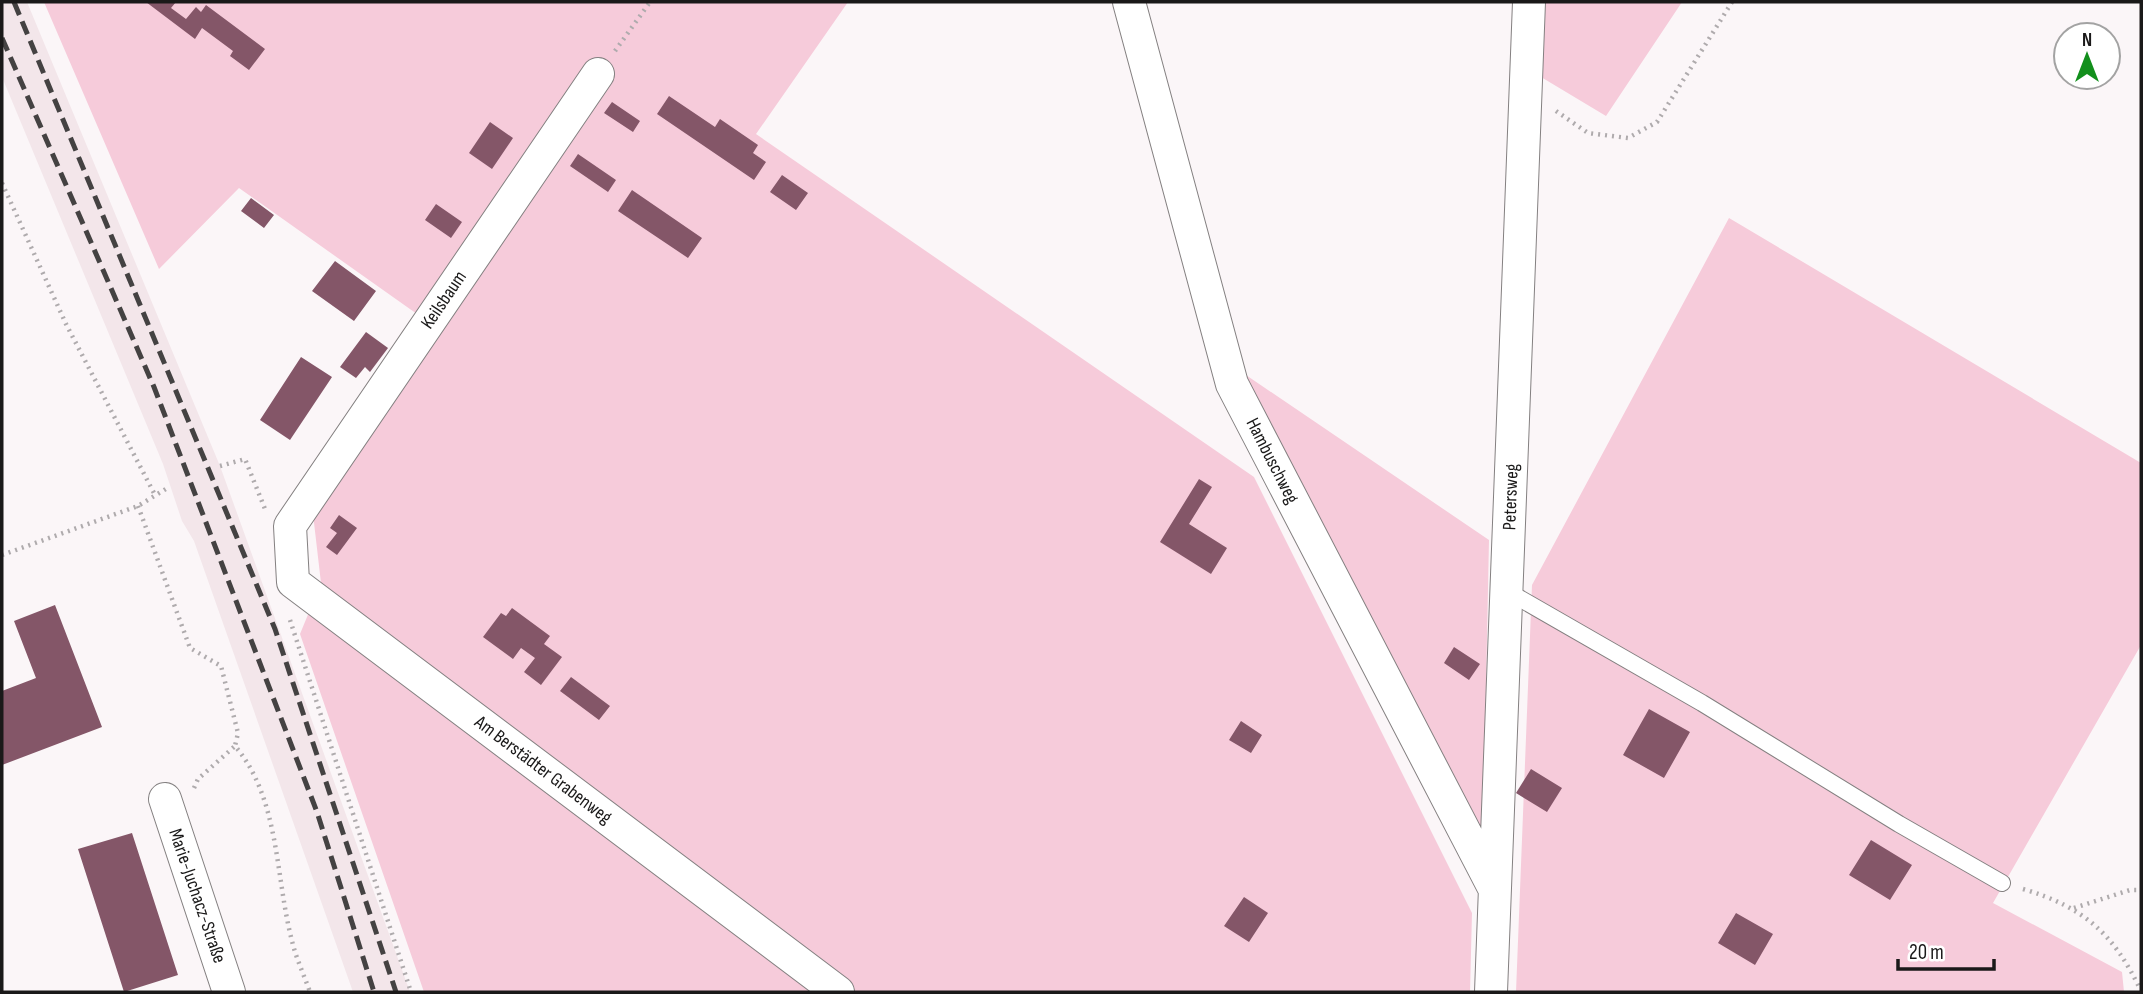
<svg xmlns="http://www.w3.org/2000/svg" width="2143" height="994" font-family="'Sofia Sans Condensed',sans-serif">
	<rect width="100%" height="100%" fill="#fbf6f8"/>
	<path fill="#f3e6ea" d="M2,2H27L220,466L410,992H353L194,541L182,521L163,464L2,77Z"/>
	<path fill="#f6cbda" d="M44,2H848L756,134L1254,477L1472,913L1470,992H424L300,634L321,583L313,514L441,331L239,188L159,269Z
		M1543,2H1682L1606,116L1541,77Z
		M1729,218L2141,463V645L1993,903L2122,972L2124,992H1516L1532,585Z
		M1243,373L1489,540L1483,831Z"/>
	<path fill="#845668" d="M146,2H176L171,8L186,19L196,7L201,12L206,5L265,49L249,70L230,56L233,51L202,28L195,39Z
		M669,96L715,127L720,119L758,145L753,153L766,162L754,180L657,114Z
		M612,102L640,121L633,132L604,113Z
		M490,122L513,138L492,169L469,153Z
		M578,154L616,180L608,192L570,166Z
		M782,175L808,193L796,210L770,192Z
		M632,190L702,238L688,258L618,211Z
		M251,198L274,215L264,228L241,211Z
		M436,204L462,222L451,238L425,220Z
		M335,261L376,291L354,321L312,291Z
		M366,332L388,348L370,372L365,367L356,378L340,367Z
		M301,357L332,377L290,440L260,420Z
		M1199,479L1212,487L1189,524L1227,548L1211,574L1160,542Z
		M339,515L357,528L337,555L326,547L337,533L330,528Z
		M55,605L102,727L2,765V691L36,678L14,621Z
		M512,608L550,636L544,644L562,657L541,685L524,672L535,658L521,648L513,659L483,637L501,613L506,616Z
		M1454,647L1480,664L1469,680L1444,663Z
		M571,677L610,706L599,720L560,691Z
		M1649,709L1690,732L1664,778L1623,755Z
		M1241,721L1262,735L1251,753L1229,740Z
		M1531,769L1562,788L1547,812L1516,793Z
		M132,833L178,975L124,992L78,849Z
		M1871,840L1912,865L1890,900L1849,875Z
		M1244,897L1268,913L1249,942L1224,926Z
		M1736,913L1773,934L1755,965L1718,943Z"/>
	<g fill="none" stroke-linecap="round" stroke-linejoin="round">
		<defs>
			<path id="service" d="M1507,591L1702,703L1899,824L2002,883"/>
			<path id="minor" d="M1129,2L1232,384L1494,888
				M598,74L290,526L293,582L838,992
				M165,799L229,992
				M1491,992L1529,2"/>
		</defs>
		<use href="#service" stroke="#848081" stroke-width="18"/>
		<use href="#minor" stroke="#848081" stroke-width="34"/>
		<path stroke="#afabad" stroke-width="4.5" stroke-dasharray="2 5" stroke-linecap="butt" d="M615,51L650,2
			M1556,111L1588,133L1628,138L1657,122L1732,2
			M2,183L66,324L155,495
			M220,466L245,459L265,509
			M138,506L190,648L221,666L238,733L235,746C280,799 275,876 292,941C296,958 304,975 310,992
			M2,555L138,506L169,487
			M290,620L411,992
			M194,788L198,779L235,746
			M2023,889C2084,907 2114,934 2141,991
			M2074,908L2130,890H2141"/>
		<use href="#service" stroke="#fff" stroke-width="16"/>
		<use href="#minor" stroke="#fff" stroke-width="32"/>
		<path stroke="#444242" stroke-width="5" stroke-dasharray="14 7" stroke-linecap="butt" d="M14,2L275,629L396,992
			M2,38L154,387L317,812L374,992"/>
	</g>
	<g text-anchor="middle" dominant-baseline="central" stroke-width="7" stroke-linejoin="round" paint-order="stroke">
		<g font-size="19" fill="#1a1919" stroke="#fff">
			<text transform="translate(444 300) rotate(-56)">Keilsbaum</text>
			<text transform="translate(1272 461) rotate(63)">Hambuschweg</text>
			<text transform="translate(1511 497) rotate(-88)">Petersweg</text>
			<text transform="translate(543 770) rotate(37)">Am Berstädter Grabenweg</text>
			<text transform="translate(197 896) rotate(71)">Marie-Juchacz-Straße</text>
		</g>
	</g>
	<rect width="2143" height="994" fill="none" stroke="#1a1919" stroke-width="7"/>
	<g transform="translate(2087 56)"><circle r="33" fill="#ffffff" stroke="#a3a3a3" stroke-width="2"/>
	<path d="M0-5L12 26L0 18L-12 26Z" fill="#128f1c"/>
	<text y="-10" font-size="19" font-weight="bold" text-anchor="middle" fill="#1a1919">N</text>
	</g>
	<path d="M1898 959v10h96v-10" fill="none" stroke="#1a1919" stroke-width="3.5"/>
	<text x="1909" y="959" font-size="21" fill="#1a1919" stroke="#ffffff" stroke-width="5" paint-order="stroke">20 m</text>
</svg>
